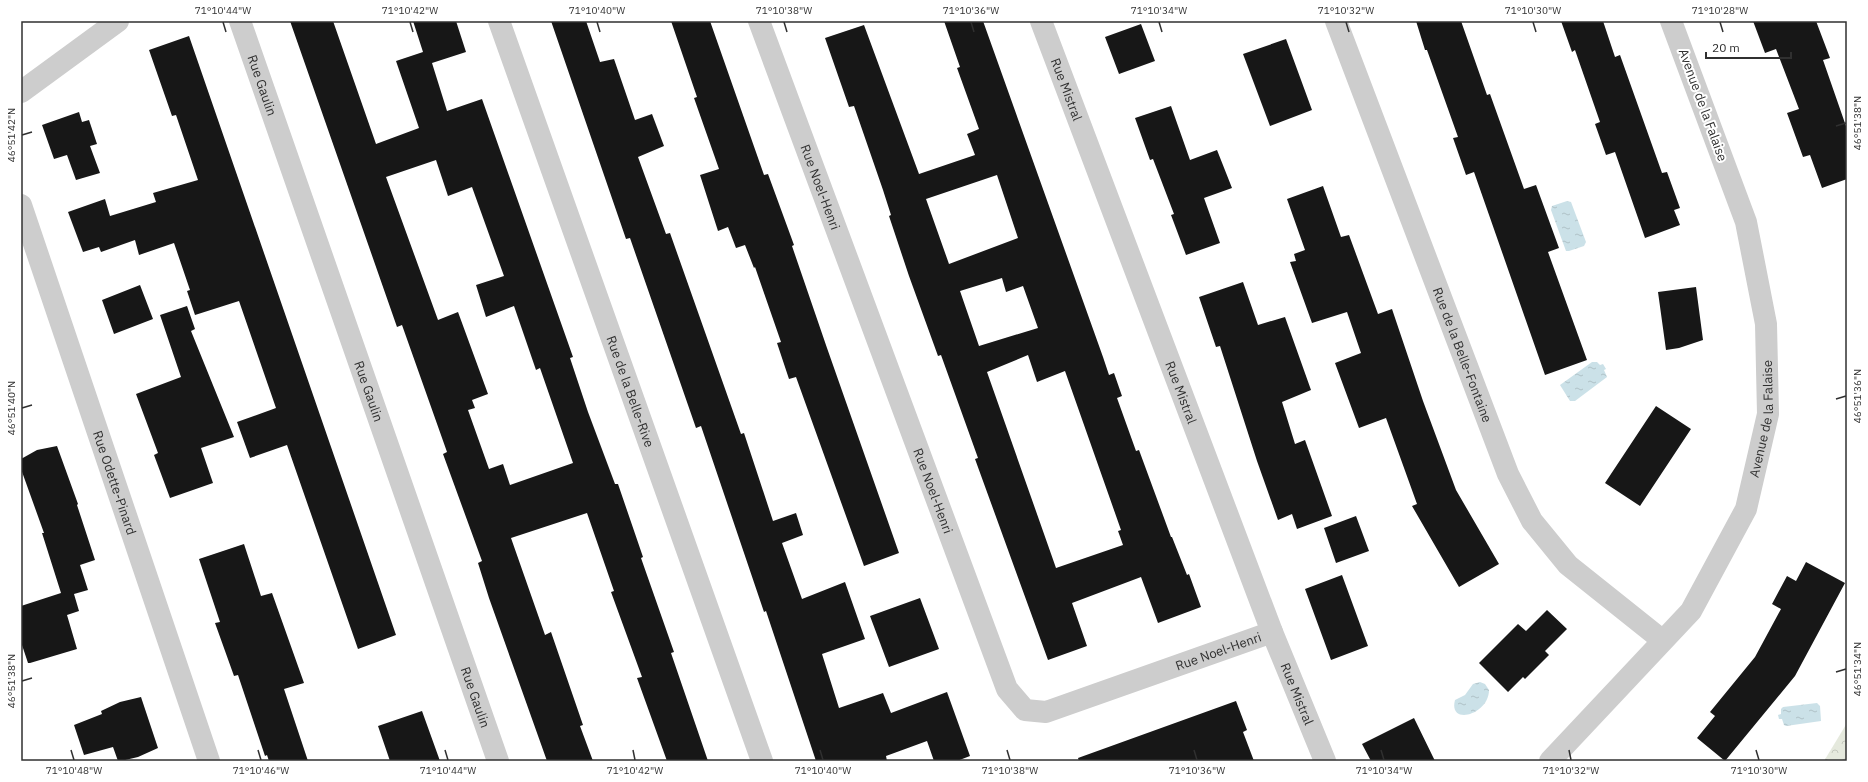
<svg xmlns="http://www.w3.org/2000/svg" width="1868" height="782" font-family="'IBM Plex Sans',sans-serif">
	<defs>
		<pattern id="forest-crowns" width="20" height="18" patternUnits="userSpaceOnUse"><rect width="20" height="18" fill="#e5e9dd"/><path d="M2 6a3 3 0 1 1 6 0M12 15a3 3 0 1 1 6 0" fill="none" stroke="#c5c8be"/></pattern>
		<pattern id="water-ripples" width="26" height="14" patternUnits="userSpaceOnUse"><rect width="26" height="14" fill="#cbe1e8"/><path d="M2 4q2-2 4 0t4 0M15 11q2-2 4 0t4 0" fill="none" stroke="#afc1c7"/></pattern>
	</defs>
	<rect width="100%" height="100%" fill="#fff"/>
	<path fill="url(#forest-crowns)" d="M1847,723V761H1824Z"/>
	<path fill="url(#water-ripples)" d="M1567,201L1571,202L1586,242L1584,246L1569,251H1566L1551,210L1552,206Z
		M1592,362H1597L1600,365L1603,364L1606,369L1604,370L1607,377L1575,401H1570L1560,385Z
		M1480,682L1485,684L1489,690C1489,715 1448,726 1455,700L1465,695L1473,684Z
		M1817,703L1820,706L1821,721L1786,726L1784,725L1782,719H1779L1778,715L1781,714V709L1783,707Z"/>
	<path fill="#171717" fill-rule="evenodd" d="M290,21H333L376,144L419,128L396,61L423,52L413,21H456L466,52L432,63L447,111L482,99L573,357L570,358L588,412L615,484H618L643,557L641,558L674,652L671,653L708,761H667L637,678L642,677L611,592L614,591L587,513L511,538L545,635L551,632L583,725L580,726L593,761H547L489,598L478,563L482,561L443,454L447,452L402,325L397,327ZM436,160L448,196L472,187L504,276L476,285L486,317L514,306L536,370L540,368L573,463L510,485L503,464L489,469L468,410L475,408L472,400L488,394L458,312L438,320L386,177Z
		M551,21H586L600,62L614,59L635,120L652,114L664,146L638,157L666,234L670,233L741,434L744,433L773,521L796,513L803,535L782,543L802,599L845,582L865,639L822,654L839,708L883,693L891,713L947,692L970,756L957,761H934L927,741L886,756L887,761H816L766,611L764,612L701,426L696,428L630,238L626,239Z
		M671,21H710L764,175L768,174L794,245L792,246L827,348L899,553L864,566L796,377L789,379L777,343L781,342L755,267L754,268L745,245L736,248L728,227L718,231L700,175L719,169L694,98L697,97Z
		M944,21H983L1103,357L1109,375L1114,373L1122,396L1117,398L1136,451L1139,450L1171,537H1172L1187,575L1189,574L1201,607L1158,623L1141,577L1072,603L1087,646L1048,660L975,459L978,458L941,355L938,356L909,276L889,216L891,215L883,190L854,106L849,107L825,38L864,25L919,174L975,155L967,134L979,129L957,68L960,67ZM997,175L1018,238L949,264L926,199ZM1002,278L1006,292L1023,286L1038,328L979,346L960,291ZM1028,355L1037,382L1065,371L1121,530L1118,531L1123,545L1056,568L987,372Z
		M1416,21H1461L1487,95L1490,94L1524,189L1536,185L1559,248L1548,252L1587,360L1545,375L1474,172L1466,175L1453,138L1458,137L1427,50H1425Z
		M1561,21H1603L1615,57L1620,55L1662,173L1667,172L1680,208L1674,210L1680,225L1645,238L1615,152L1606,155L1595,124L1600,122L1575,50L1572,52Z
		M1753,21H1816L1830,58L1823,60L1847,129V179L1822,188L1810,155L1803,157L1787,113L1799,109L1776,49L1765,53Z
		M1141,24L1155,61L1119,74L1105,37Z
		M189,36L396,635L358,649L287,445L250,458L237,422L276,408L239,301L195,315L187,291L190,290L174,243L139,255L135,240L101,252L99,247L83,252L68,212L105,199L110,216L156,202L153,193L198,180L176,115L172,116L149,50Z
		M1286,39L1312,110L1270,126L1243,54Z
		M1171,106L1190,160L1217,150L1232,188L1204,198L1220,243L1186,255L1171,215L1174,214L1153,159L1150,160L1135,118Z
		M79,112L82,122L89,120L97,144L90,146L100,173L76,180L67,155L54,159L42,125Z
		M1323,186L1341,237L1349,235L1378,314L1392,309L1423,401L1456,490L1499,564L1459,587L1412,506L1417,504L1386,418L1359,428L1335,363L1361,353L1347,312L1312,323L1290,262L1296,261L1294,254L1305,250L1287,199Z
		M1243,282L1258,325L1285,317L1311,390L1282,402L1295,444L1305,440L1332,516L1297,529L1292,514L1278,520L1257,461L1220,346L1216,347L1199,297Z
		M140,285L153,319L114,334L102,300Z
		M1696,287L1703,340L1679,348L1666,350L1658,292Z
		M187,306L195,329L191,331L234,437L201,448L213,483L170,498L154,455L158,453L136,394L181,377L160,315Z
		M1656,406L1691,429L1640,506L1605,483Z
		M57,446L78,504L77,505L95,560L80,565L88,590L74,594L79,611L67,615L77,649L30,663H28L21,642V606L61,593L42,533H44L21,469V459L37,450Z
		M1356,516L1369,551L1336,563L1324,528Z
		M244,544L261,596L272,593L304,683L284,689L308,761H269L267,755L265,756L238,675L234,676L215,623L220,622L199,559Z
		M1806,562L1845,583L1795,676L1725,761L1697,738L1715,716L1710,712L1755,657L1781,609L1772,604L1787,576L1796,581Z
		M1342,575L1368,646L1331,660L1305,589Z
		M920,598L939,649L889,667L870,616Z
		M1547,610L1567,629L1545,651L1549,655L1525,679L1523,677L1508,692L1479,663L1518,624L1526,631Z
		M141,697L158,748L138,757L121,761H118L113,747L84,755L74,725L102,714L101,711L120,702Z
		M1236,701L1247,730L1243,732L1254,761H1079L1078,758Z
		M422,711L440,761H390L378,726Z
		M1414,718L1435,761H1371L1362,744Z"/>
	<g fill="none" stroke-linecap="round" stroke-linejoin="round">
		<g stroke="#cdcdcd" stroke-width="22">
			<path id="s1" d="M240,21L498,761"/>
			<path id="s2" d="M499,21L762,761"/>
			<path id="s3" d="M759,21L1007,689L1025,710L1046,712L1272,632"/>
			<path id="s4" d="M1041,21L1272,632L1325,761"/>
			<path id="s5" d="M1336,21L1508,474L1532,521L1568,565L1662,640"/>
			<path d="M21,92L118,21"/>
			<path id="s6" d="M21,205L209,761"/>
			<path id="s7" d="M1550,761L1691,611L1746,509L1768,414L1766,324L1746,222L1671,21"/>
		</g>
	</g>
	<path fill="none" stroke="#303030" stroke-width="1.5" d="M223,22L226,32M410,22L413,32M597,22L600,32M784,22L787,32M971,22L974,32M1159,22L1162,32M1346,22L1349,32M1533,22L1536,32M1720,22L1723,32M1836,126L1846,123M22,135L32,132M1836,399L1846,396M22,408L32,405M1836,672L1846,669M22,681L32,678M71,750L74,760M258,750L261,760M445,750L448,760M633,750L635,760M820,750L823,760M1007,750L1010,760M1194,750L1197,760M1381,750L1384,760M1569,750L1571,760M1756,750L1759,760"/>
	<g text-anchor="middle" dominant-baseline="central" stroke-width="4" stroke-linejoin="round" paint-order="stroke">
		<g font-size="13" fill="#303030" stroke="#fff">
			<text stroke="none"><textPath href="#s1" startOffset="68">Rue Gaulin</textPath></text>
			<text stroke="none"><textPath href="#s4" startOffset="73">Rue Mistral</textPath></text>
			<text transform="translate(1703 105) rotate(70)">Avenue de la Falaise</text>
			<text stroke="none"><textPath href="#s3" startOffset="177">Rue Noel-Henri</textPath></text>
			<text stroke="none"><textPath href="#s5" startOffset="357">Rue de la Belle-Fontaine</textPath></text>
			<text stroke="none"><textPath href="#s1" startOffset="392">Rue Gaulin</textPath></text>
			<text stroke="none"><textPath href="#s2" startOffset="393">Rue de la Belle-Rive</textPath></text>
			<text stroke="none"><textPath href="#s4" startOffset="397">Rue Mistral</textPath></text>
			<text stroke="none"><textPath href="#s7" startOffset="414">Avenue de la Falaise</textPath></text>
			<text stroke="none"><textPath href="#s6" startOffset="293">Rue Odette-Pinard</textPath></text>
			<text stroke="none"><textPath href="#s3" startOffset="501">Rue Noel-Henri</textPath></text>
			<text stroke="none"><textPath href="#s3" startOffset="944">Rue Noel-Henri</textPath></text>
			<text stroke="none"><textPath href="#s4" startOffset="720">Rue Mistral</textPath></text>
			<text stroke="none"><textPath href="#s1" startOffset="716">Rue Gaulin</textPath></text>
		</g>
	</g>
	<rect width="1868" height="782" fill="none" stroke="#ffffff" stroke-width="44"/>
	<path d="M1706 52v6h85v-6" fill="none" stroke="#303030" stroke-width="2"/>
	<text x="1712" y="52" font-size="12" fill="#303030" stroke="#ffffff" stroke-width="3" paint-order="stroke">20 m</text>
	<rect x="22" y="22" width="1824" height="738" fill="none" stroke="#303030" stroke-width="1.5"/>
	<g font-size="10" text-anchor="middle" fill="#303030">
		<text x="223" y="14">71°10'44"W</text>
		<text x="410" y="14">71°10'42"W</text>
		<text x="597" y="14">71°10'40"W</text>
		<text x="784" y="14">71°10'38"W</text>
		<text x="971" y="14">71°10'36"W</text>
		<text x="1159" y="14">71°10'34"W</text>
		<text x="1346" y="14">71°10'32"W</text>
		<text x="1533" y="14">71°10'30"W</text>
		<text x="1720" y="14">71°10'28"W</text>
		<text transform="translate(1857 123) rotate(-90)" y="4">46°51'38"N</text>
		<text transform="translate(11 135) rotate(-90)" y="4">46°51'42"N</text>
		<text transform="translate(1857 396) rotate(-90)" y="4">46°51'36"N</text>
		<text transform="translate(11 408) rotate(-90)" y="4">46°51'40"N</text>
		<text transform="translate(1857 669) rotate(-90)" y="4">46°51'34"N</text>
		<text transform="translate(11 681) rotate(-90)" y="4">46°51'38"N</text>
		<text x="74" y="774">71°10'48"W</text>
		<text x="261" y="774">71°10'46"W</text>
		<text x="448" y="774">71°10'44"W</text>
		<text x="635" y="774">71°10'42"W</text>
		<text x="823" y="774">71°10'40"W</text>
		<text x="1010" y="774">71°10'38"W</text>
		<text x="1197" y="774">71°10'36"W</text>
		<text x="1384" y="774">71°10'34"W</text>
		<text x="1571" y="774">71°10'32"W</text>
		<text x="1759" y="774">71°10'30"W</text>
	</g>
</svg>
